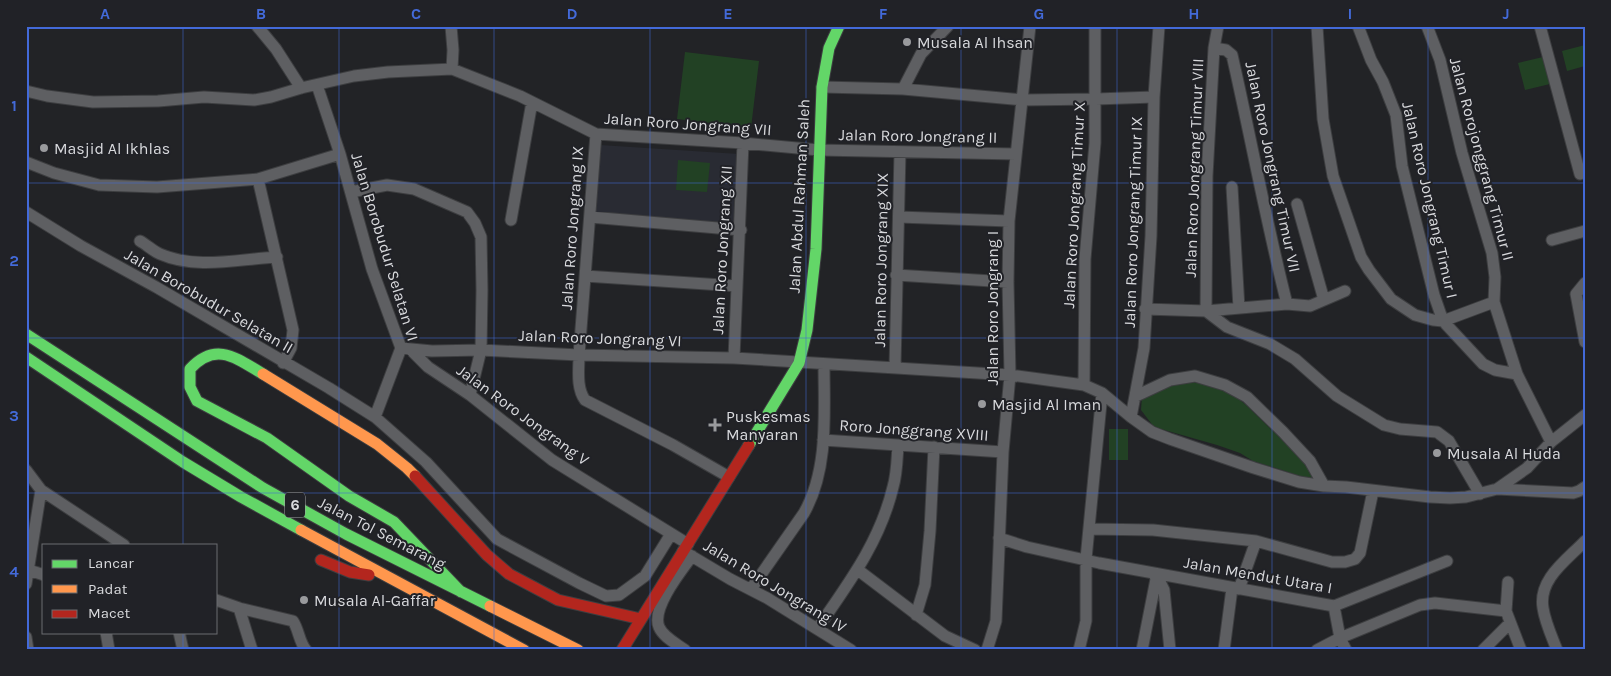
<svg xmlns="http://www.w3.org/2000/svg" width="1611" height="676" font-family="Karla,sans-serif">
	<rect width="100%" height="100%" fill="#222326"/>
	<path fill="#292b33" d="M600,145L739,154L734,223L595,214Z"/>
	<path fill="#224124" d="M1585,45V66L1567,71L1562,51Z
		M685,52L759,61L751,128L677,119Z
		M1543,57L1550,84L1525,90L1518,63Z
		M678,160L710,163L707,192L676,190Z
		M1194,379L1225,388L1246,405L1308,465L1314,474L1312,478L1303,477L1285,471L1253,461L1240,453L1217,445L1154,427L1141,410L1142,396L1171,382Z
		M1109,429H1128V460H1109Z"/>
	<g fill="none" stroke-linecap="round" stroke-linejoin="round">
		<defs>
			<path id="street" d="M257,26L276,49L301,88
				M451,26L453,50L452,69
				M1218,26L1214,48L1207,176L1206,311L1227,327L1270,344L1295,359L1337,396L1384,425L1400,429L1437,432L1449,441L1480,494
				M1317,26L1323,119L1333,176L1361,257L1369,270L1391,299L1415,315L1433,320L1443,321L1494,302
				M1358,26L1371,60L1383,82L1396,115L1402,166L1434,295L1443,321L1483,364L1495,370L1517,374
				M1427,26L1440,60L1462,153L1492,253L1495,277L1494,302L1517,374L1551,442
				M1540,26L1580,174
				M1214,48L1226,50L1232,55C1251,138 1266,222 1287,304
				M317,85L340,154L372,269L401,348L375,417
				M822,87L903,89L1023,100L1096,99L1154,97
				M903,89L921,54L948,26
				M26,91L47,96L93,102L158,101L204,97L254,100L271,97L301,88L354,76L388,72L452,69L520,96L596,134L743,143L819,150L1016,154
				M596,134L579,355C579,369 576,388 585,400L673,445L729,477
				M26,162L54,173L99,185L157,187L258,179L340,154
				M258,179L293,330L291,348L283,363
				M1232,187L1239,308
				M351,192L387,185L414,189L467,212L475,223L481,237L482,290L481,350L470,395
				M1297,204L1324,300
				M26,212L81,246L156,287L329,388L375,417L426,462L497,539L579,583L606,596L619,595L645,576L671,534
				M590,217L741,230
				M899,217L1009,221
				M511,220L532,102
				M1552,240L1585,231
				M140,241C147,245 153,251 160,254C197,270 238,259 277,257
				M896,275L1008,282
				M585,276L737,286
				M1585,283L1576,294L1585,342
				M1145,309L1206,311L1287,304L1310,306L1345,291
				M401,348L432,351L481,350L579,355L734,358L1010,375L1084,385L1102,393L1131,417L1152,432L1170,439L1254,468L1299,482L1324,486L1346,487L1430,497L1450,498L1466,497L1497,489L1527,468L1551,442L1585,415
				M411,350L428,367L470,395L552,460L688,544
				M734,358L743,143
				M895,367L900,152
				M1084,385L1085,259L1095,143V26
				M1136,396L1170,380L1195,376L1225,385L1247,397L1283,432L1310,461L1324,486
				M1131,417L1144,348L1151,236L1154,97L1159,26
				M823,440L1003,452
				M26,470L41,490
				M1497,489L1573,493L1579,491L1585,487
				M1090,529L1153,530L1256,541L1332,562H1345L1355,559L1360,553L1373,491
				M999,538L1027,547L1099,563L1334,606L1447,561
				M683,551L730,579L767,598L851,650
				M29,570L44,575
				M858,570L945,636L975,650
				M1156,579L1160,582L1164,590L1170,650
				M1508,582L1506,611L1521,650
				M26,584L41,490L124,545
				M751,589L804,513C829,469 824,412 824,364
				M1239,589L1256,541
				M216,600L239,608L252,650
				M1334,606L1340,638L1346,650
				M239,608L293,621C299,630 299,642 306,650
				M916,615L925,585L930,531L934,447
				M817,629C848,584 880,542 893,487C897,474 897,459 898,445
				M106,632L109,650
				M179,632L183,650
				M26,637L28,650
				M685,650C677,644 663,637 659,627C651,608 681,571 692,556
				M987,650L996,621L1003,452L1010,375L1008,282L1009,221L1030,26
				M1079,650L1086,621V559L1102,393
				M1142,650L1156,579L1154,573
				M1224,650L1232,588
				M1317,650L1340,638L1420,605L1435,603L1506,611
				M1483,650L1510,623
				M1557,650C1552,637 1545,622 1543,608C1538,579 1567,560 1585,541"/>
			<path id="fast" d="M26,334L263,488L346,534L490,606
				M26,357L183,462L241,497L301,530
				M263,374C236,358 216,341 190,369V387L197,401L267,438L349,496L394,522L461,592
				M749,445L799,363L807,330L816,249L822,87L829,48L839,26"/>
			<path id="slow" d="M263,374L377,444L407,468L415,476
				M301,530L524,650
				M490,606L578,650"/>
			<path id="jam" d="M415,476L487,555L509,574L558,600L641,619
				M321,560L350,572L369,575
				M622,650L749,445"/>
		</defs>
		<use href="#street" stroke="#3d3e40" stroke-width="13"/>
		<use href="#fast" stroke="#3d3e40" stroke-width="13"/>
		<use href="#slow" stroke="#3d3e40" stroke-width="13"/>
		<use href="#jam" stroke="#3d3e40" stroke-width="13"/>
		<use href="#street" stroke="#5e5f62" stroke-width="11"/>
		<use href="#fast" stroke="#63d668" stroke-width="11"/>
		<use href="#slow" stroke="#ff974d" stroke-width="11"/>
		<use href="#jam" stroke="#b3261e" stroke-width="11"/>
	</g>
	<path fill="none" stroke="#436ad9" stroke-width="1" stroke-opacity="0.55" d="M183,26V545M339,26V650M494,26V650M650,26V650M806,26V650M961,26V650M1117,26V650M1272,26V650M1428,26V650M26,183H1585M26,338H1585M26,493H1585M183,632V650"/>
	<g fill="#999a9d" stroke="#212227" stroke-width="2">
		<circle cx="907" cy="42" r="5"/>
		<circle cx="44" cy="148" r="5"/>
		<circle cx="982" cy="404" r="5"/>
		<path d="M712.5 417.5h5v5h5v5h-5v5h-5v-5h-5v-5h5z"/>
		<circle cx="1437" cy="453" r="5"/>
		<circle cx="304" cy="600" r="5"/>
	</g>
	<g text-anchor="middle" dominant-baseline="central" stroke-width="4" stroke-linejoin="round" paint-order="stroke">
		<rect fill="#212227" stroke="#a2a3a6" stroke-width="1" x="285" y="492.5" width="20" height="25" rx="4"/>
		<g font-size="15" font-weight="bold" fill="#d9dadd">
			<text x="295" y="505">6</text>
		</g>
		<g font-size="16" fill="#d9dadd" stroke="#212227" text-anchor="start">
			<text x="917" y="42">Musala Al Ihsan</text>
			<text x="54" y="148">Masjid Al Ikhlas</text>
			<text x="992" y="404">Masjid Al Iman</text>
			<text x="726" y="416">Puskesmas<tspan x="726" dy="18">Manyaran</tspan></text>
			<text x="1447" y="453">Musala Al Huda</text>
			<text x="314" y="600">Musala Al-Gaffar</text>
		</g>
		<g font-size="16" fill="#d9dadd" stroke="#212227">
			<text transform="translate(688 124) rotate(4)">Jalan Roro Jongrang VII</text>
			<text transform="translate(918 136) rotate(1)">Jalan Roro Jongrang II</text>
			<text transform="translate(1482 159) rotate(75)">Jalan Rorojonggrang Timur II</text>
			<text transform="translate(1273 167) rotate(78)">Jalan Roro Jongrang Timur VII</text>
			<text transform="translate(1194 168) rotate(-88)">Jalan Roro Jongrang Timur VIII</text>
			<text transform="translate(799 196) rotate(-87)">Jalan Abdul Rahman Saleh</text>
			<text transform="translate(1430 200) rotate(77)">Jalan Roro Jongrang Timur I</text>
			<text transform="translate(1074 205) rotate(-87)">Jalan Roro Jongrang Timur X</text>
			<text transform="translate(1133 222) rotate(-88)">Jalan Roro Jongrang Timur IX</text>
			<text transform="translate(572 228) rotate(-86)">Jalan Roro Jongrang IX</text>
			<text transform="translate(385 247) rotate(73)">Jalan Borobudur Selatan VI</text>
			<text transform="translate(722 250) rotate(-87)">Jalan Roro Jongrang XII</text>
			<text transform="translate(881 260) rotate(-89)">Jalan Roro Jongrang XIX</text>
			<text transform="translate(209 301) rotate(30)">Jalan Borobudur Selatan II</text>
			<text transform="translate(992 308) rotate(-90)">Jalan Roro Jongrang I</text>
			<text transform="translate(600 338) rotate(2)">Jalan Roro Jongrang VI</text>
			<text transform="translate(523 415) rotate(36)">Jalan Roro Jongrang V</text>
			<text transform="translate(914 430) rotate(4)">Roro Jonggrang XVIII</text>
			<text transform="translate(382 533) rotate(27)">Jalan Tol Semarang</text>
			<text transform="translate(1258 575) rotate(10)">Jalan Mendut Utara I</text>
			<text transform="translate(775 586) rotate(31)">Jalan Roro Jongrang IV</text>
		</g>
	</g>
	<rect width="1611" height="676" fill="none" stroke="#212227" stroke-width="55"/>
	<rect x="42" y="544" width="175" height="90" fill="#212227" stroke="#6b6c70"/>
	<rect x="52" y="560" width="25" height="8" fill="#63d668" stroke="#6b6c70"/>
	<text x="88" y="568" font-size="15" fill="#d9dadd">Lancar</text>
	<rect x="52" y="585" width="25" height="8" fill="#ff974d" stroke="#6b6c70"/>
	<text x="88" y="594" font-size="15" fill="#d9dadd">Padat</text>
	<rect x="52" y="610" width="25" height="8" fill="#b3261e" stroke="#6b6c70"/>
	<text x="88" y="618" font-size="15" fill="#d9dadd">Macet</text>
	<rect x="28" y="28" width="1556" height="620" fill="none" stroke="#436ad9" stroke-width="2"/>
	<g font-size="16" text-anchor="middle" font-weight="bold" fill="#436ad9">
		<text x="105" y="19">A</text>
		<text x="261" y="19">B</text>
		<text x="416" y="19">C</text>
		<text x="572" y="19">D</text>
		<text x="728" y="19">E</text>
		<text x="883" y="19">F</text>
		<text x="1039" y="19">G</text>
		<text x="1194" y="19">H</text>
		<text x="1350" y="19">I</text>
		<text x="1506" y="19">J</text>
		<text x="14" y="111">1</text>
		<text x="14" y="266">2</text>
		<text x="14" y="421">3</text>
		<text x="14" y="577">4</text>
	</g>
</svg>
